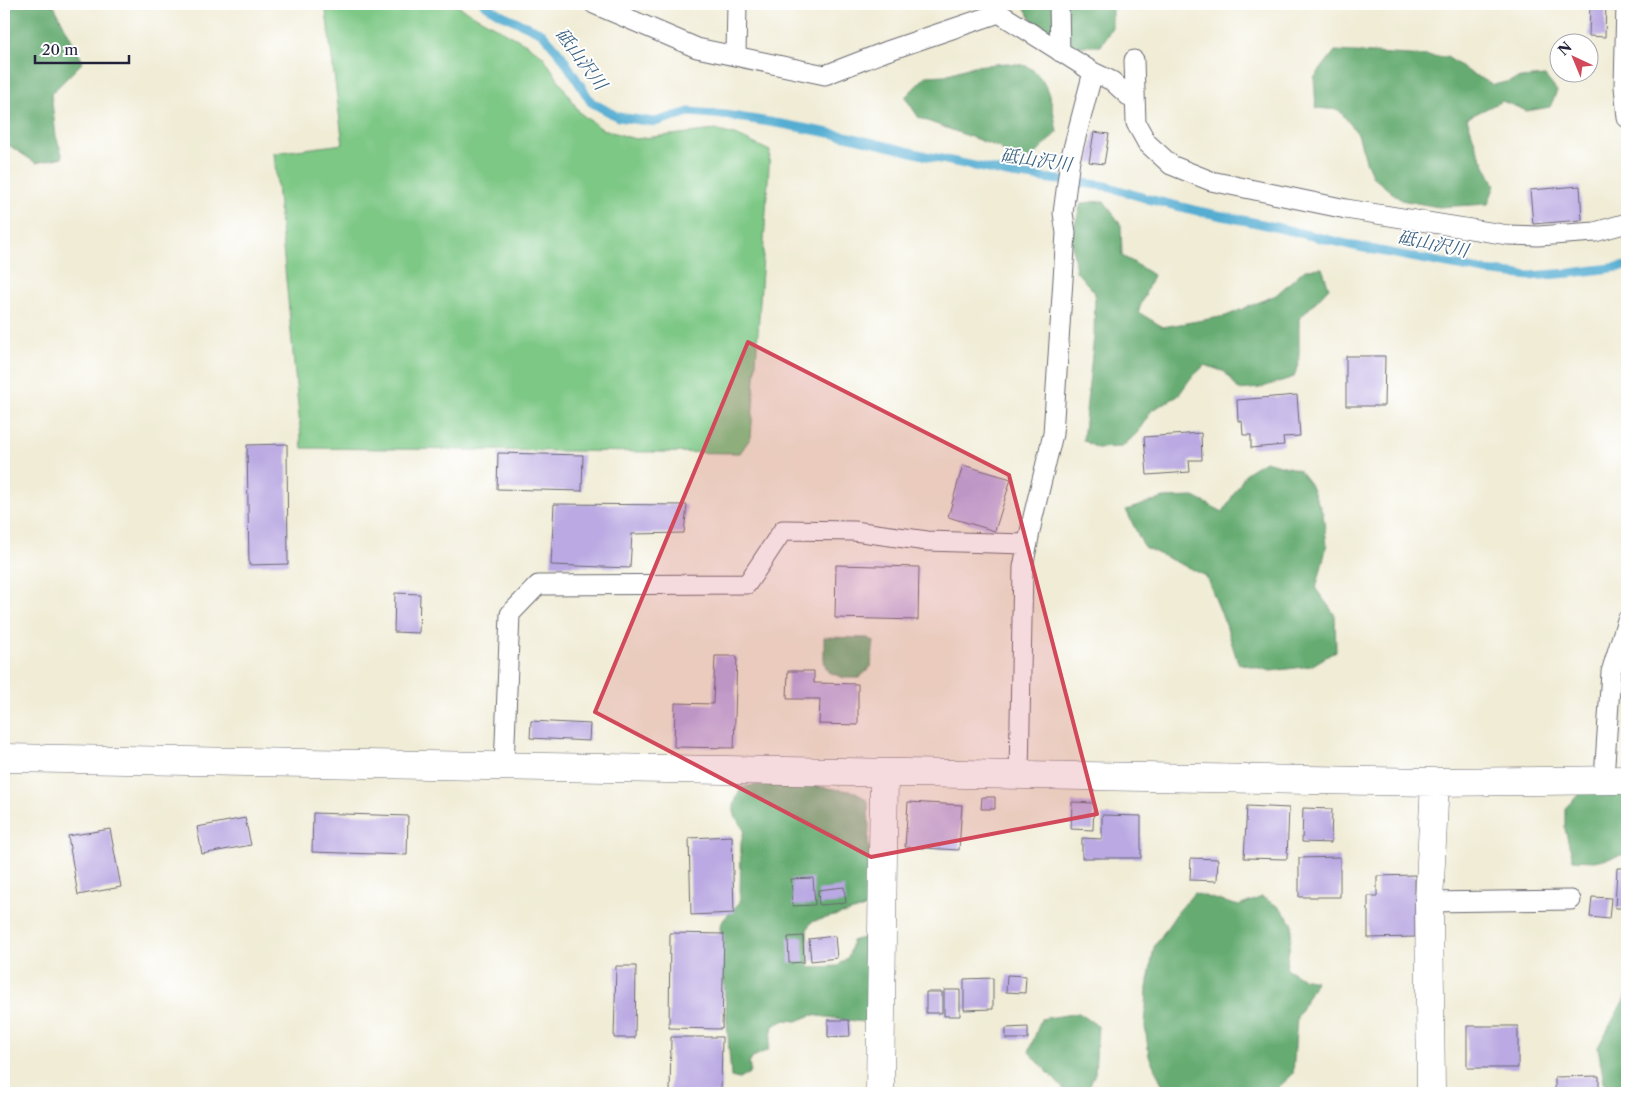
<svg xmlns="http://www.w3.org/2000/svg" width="1631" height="1097" font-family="'Libre Caslon Text','Noto Serif JP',serif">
	<rect width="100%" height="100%" fill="#fff"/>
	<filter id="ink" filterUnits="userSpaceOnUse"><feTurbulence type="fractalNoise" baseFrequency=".02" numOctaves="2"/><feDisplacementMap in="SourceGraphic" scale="10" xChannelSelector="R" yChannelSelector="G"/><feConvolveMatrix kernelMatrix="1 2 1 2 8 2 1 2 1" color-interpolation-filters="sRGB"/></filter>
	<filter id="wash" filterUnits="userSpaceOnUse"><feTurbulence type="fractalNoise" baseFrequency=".0096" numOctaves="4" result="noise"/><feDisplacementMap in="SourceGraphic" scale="20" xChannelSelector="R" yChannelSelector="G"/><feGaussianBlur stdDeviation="1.12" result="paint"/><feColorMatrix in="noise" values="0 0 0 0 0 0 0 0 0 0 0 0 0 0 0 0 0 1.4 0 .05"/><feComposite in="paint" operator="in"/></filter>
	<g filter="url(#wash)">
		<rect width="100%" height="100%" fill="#f0ecd6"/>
		<path fill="#7dc885" stroke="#507560" d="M325,4H454L528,45L543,56L580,113L602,129L635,139L715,130L738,136L770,151L751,437L740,453L302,448L274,153L343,144Z"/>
		<path fill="#66ac72" stroke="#446756" d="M4,4H53L83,62L51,94L56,136L63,157L36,163L4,142Z
			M1022,4H1112V27L1101,46H1077L1032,20Z
			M1335,51L1447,57L1471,73L1494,85L1521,78L1545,76L1557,91L1550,107L1527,111L1502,101L1467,118L1477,149L1495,185L1488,204L1438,207L1401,200L1373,177L1366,161L1358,134L1339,110L1316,108L1314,78Z
			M1007,63C1014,64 1024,64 1030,68C1050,81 1053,110 1057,132L1034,156L1018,162L998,147L919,118L905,97L926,76L945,75L974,66Z
			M1104,201L1121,225L1122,256L1133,262L1153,275L1138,312L1163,327L1226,316L1276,295L1305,269L1322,268L1329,288L1299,319V361L1294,377L1260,388L1239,390L1225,372L1205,365L1190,379L1178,396L1152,410L1137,433L1122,447L1097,448L1083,440L1094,336L1095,293L1076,271L1071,239L1081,203Z
			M1265,461L1299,470L1310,484L1323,514L1327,545L1316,589L1335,615L1336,651L1311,666L1271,671L1238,663L1226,625L1206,576L1144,547L1126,510L1164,498L1194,497L1223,512L1247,472Z
			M824,637L868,638L874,641L871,667L859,678H844L828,672L824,662Z
			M761,784H800L856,792L868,801L869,827L868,845L878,866L872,892L865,908L811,922L807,930L809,967L838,966L849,956L852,941L869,936L872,1019L863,1022L812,1015L797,1021L785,1020L773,1026L768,1050L753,1057L749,1064L751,1072L739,1079L731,1077L720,926L724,919L740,902L741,842L744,830C730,811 732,808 741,787Z
			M1582,791L1627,796V854L1594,861L1573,860L1565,829V808Z
			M1194,893L1239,906L1262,897L1279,907L1293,924L1286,968L1302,978L1316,981L1297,1017L1293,1074L1279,1087L1283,1093H1160L1162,1084L1149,1056L1145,1026L1147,988L1154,947L1177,913Z
			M1627,994V1093H1606L1598,1047Z
			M1079,1013L1098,1026L1095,1073L1087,1093H1067L1029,1052L1041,1019Z"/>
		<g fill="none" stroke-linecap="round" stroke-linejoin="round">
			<path stroke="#55add2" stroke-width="9" d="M484,4L498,13L542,33L561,55L591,102L618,117L655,122L689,112L725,115L782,124L850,137L927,156L1012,174L1106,186L1148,199L1198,211L1262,224L1359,247L1485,271L1530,276L1571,273L1627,266"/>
		</g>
		<g id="blocks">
			<path fill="#baa9e2" d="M1590,4H1606L1605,37L1589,36Z
				M1094,132L1109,134L1104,164L1089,162Z
				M1580,186L1582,220L1533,224L1530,190Z
				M1346,356H1385L1384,406H1346Z
				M1297,395L1300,436L1283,437L1284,445L1251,448V435H1243L1242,421H1238L1237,400Z
				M1201,433L1202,460H1189L1190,472L1147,475L1144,437Z
				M287,444L288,564L249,565L247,445Z
				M498,453L583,455L582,491L497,489Z
				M963,465L1011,479L995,531L948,517Z
				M554,504L687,505L684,533L632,534L630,568L551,565Z
				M836,565L919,567L918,620L835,618Z
				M395,593L420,594L419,633L394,632Z
				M715,656H737L734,748L674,747L675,703L713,704Z
				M788,671H814V683L858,684V725L819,724L820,699H787Z
				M531,721L590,724L589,741L530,738Z
				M982,797H995V809H981Z
				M908,802L962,805L959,850L905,847Z
				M1072,802L1094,803L1093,830L1071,829Z
				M1247,806L1289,808L1287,859L1244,858Z
				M1303,808L1332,809L1331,843L1302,842Z
				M313,813L408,816L407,855L312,852Z
				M1102,815L1141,816V858H1082V838L1102,839Z
				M245,818L251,845L202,854L197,827Z
				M110,829L121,887L78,895L68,836Z
				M732,836L734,913L691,915L689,838Z
				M1340,857V897H1299V858Z
				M1191,858L1218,859L1217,881L1190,880Z
				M1617,868H1627V908H1615Z
				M1415,875V937L1368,938V896H1377V876Z
				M813,878L815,905L793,906L791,879Z
				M844,887L846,903L819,905L818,890Z
				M1592,897L1611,898L1609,919L1590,917Z
				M670,933L724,934L722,1029L669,1028Z
				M803,936L804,962L789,963L788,937Z
				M835,936L837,958L811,961L809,939Z
				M616,966H636L635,1038H614Z
				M1007,975L1026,976L1025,993L1006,992Z
				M993,978V1009L964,1010V979Z
				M944,990H960V1016H944Z
				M926,992H942V1013H926Z
				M828,1020H849L850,1036L828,1037Z
				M1467,1026H1518V1068H1467Z
				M1028,1027V1039H1006V1028Z
				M671,1037H722L721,1093H670Z
				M1599,1076V1093H1555V1077Z"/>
		</g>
	</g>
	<g filter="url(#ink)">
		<use href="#blocks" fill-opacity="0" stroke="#6a6971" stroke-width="1"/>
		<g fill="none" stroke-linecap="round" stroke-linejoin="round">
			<defs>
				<path id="service" d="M594,4L697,48L825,75L887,51L999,13L1093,72L1112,81L1135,102
					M1059,4L1060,52
					M1626,4L1624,86L1627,118
					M736,55L737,4
					M1134,60L1136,123L1147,143L1171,165L1211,181L1346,209L1508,235L1538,236L1595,232L1627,223
					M504,767L510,614L538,585L747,584L783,530L854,531L927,541L1028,544
					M1019,774L1023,567L1033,517L1053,434L1066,233L1063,213L1070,160L1093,72
					M1604,779L1611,672L1627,620
					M1429,902L1571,900"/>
				<path id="minor" d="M4,758L1435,782L1627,780
					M880,1093L884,773
					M1431,1093L1429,902L1435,782"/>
			</defs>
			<use href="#service" stroke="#6a6971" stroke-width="21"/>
			<use href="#minor" stroke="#6a6971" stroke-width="29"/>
			<use href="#service" stroke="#fff" stroke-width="19"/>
			<use href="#minor" stroke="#fff" stroke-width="28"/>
		</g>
	</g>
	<path fill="#d1495b" fill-opacity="0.2" stroke="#d1495b" stroke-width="4" stroke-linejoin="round" d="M748,342L1009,475L1097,814L871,857L595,712Z"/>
	<g text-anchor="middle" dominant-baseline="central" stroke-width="4" stroke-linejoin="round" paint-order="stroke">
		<g font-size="18" font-style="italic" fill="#39617f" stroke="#fff">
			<text transform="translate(581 59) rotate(53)">砥山沢川</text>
			<text transform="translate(1036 160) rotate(8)">砥山沢川</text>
			<text transform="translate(1433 244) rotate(12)">砥山沢川</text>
		</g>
	</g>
	<rect width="1631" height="1097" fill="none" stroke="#fff" stroke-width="20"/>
	<g transform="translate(1574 58) rotate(316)"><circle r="24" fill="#ffffff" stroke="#a7a7b1"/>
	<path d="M0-4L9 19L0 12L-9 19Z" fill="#d1495b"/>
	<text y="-8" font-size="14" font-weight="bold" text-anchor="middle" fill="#22223b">N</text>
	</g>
	<path d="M35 55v8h94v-8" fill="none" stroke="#22223b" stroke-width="2.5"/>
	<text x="42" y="55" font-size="15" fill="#22223b" stroke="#ffffff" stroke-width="4" paint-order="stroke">20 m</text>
</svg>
